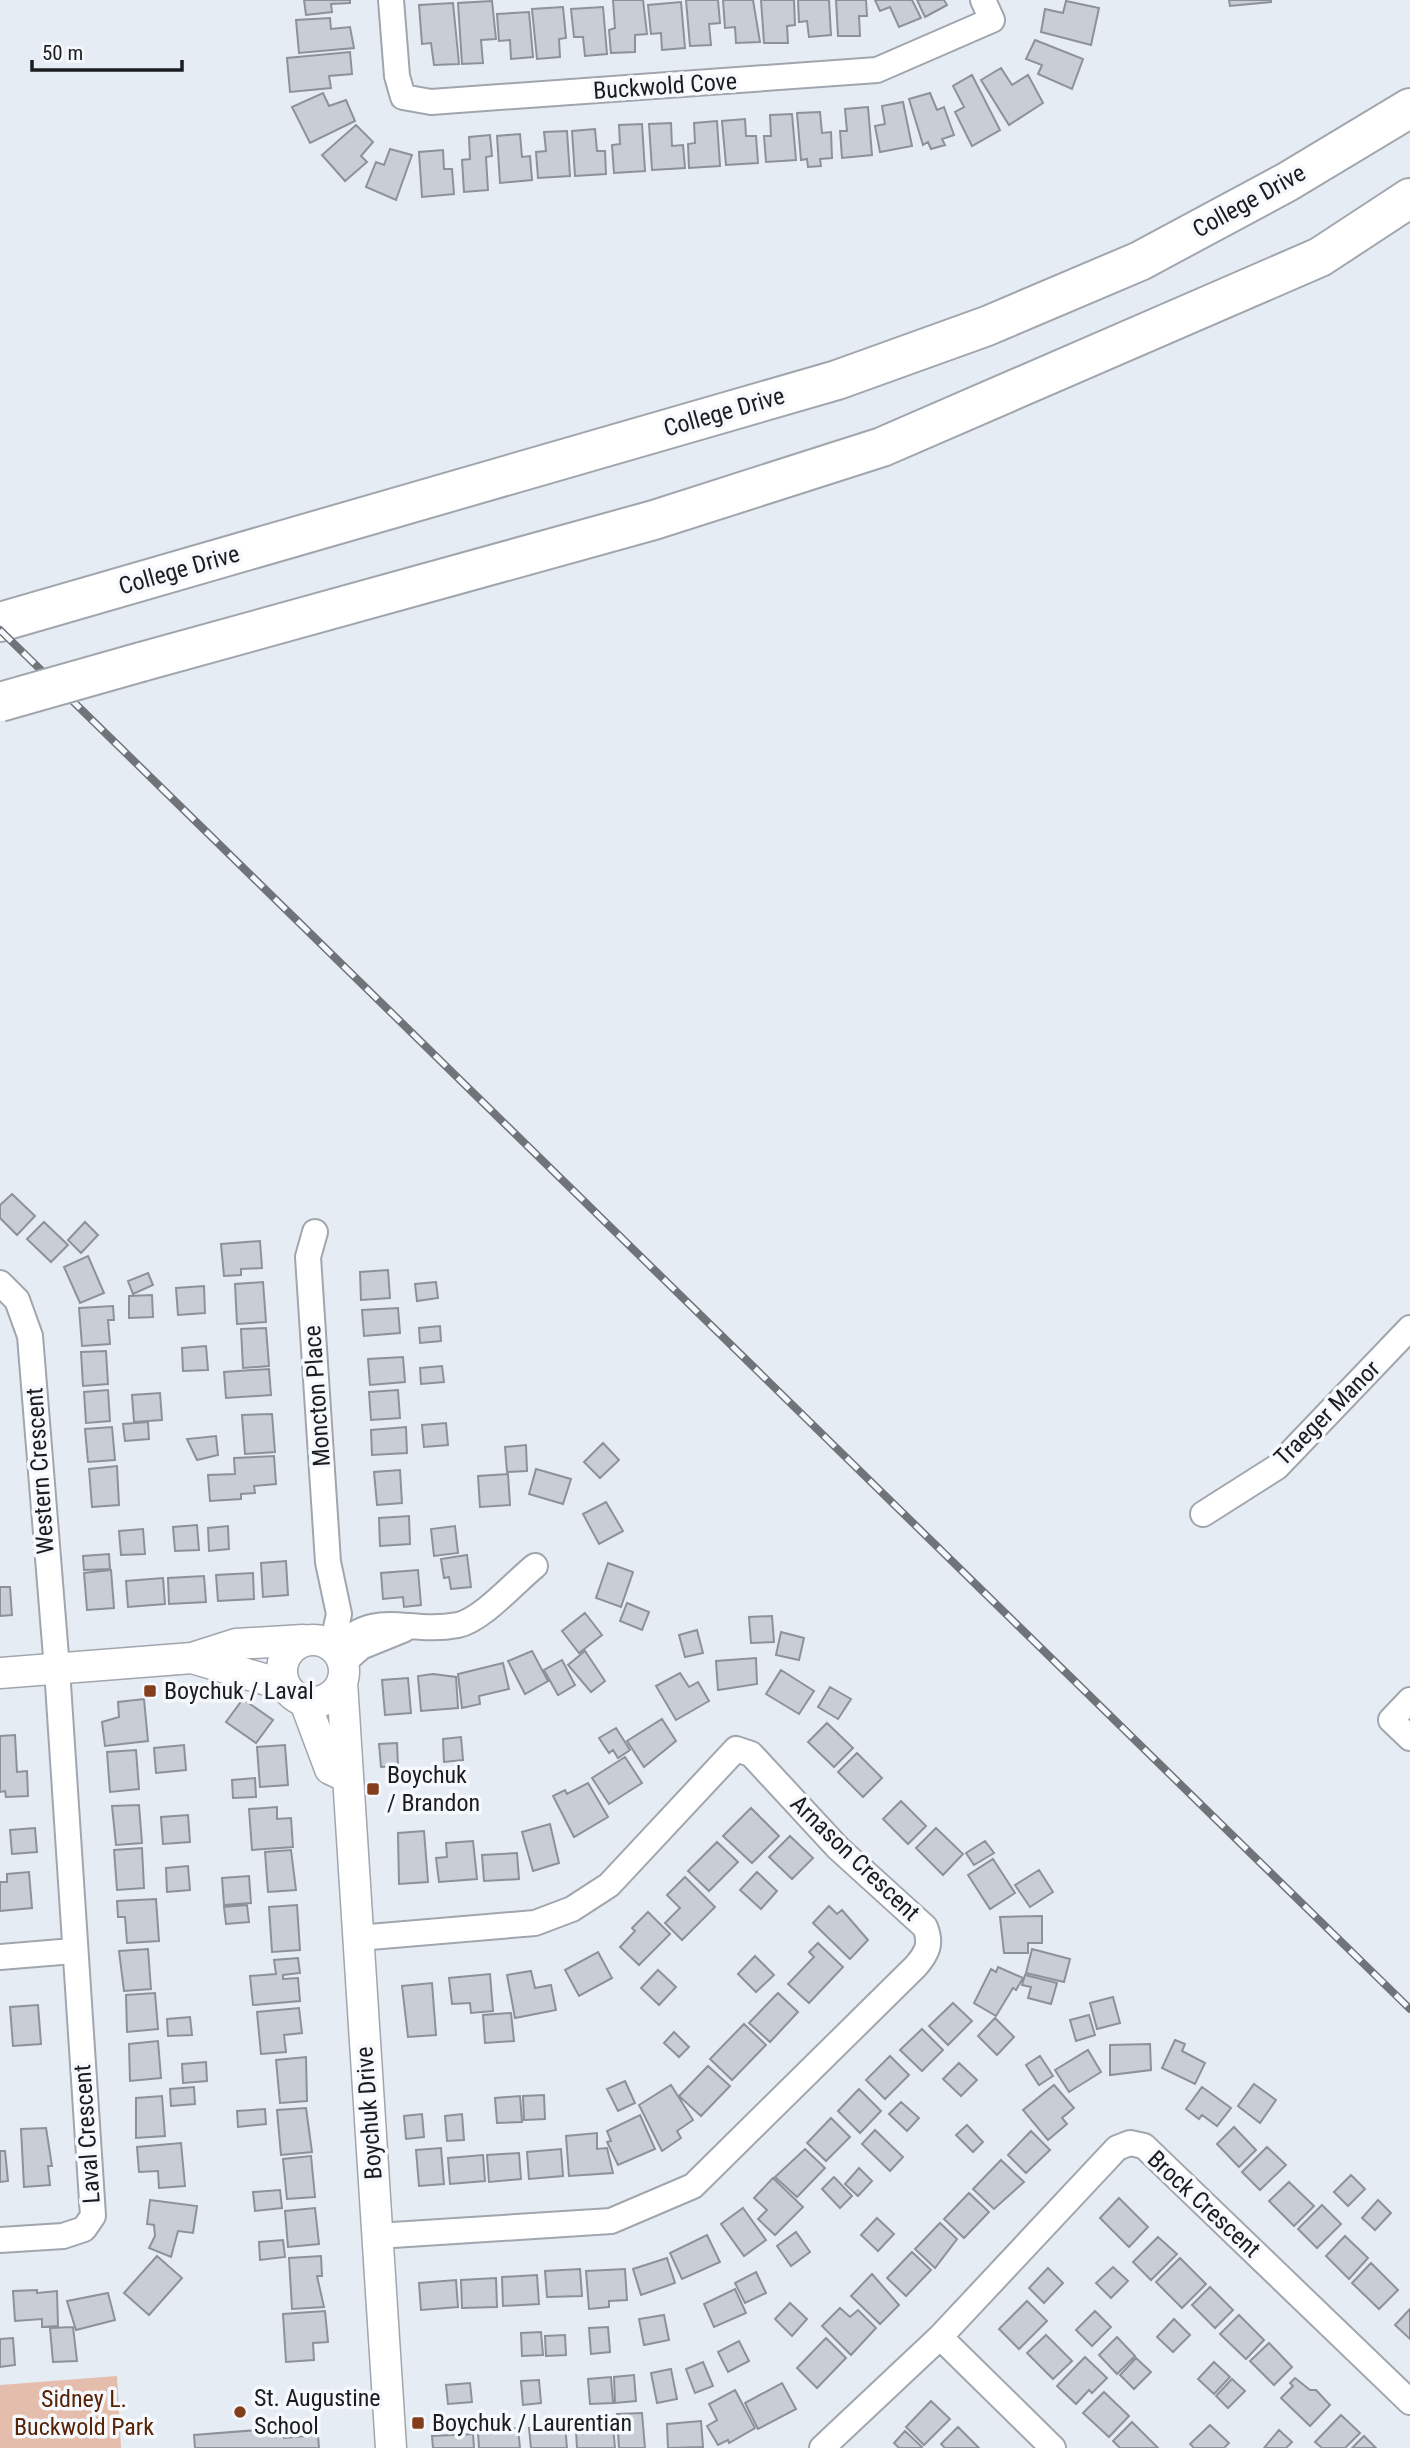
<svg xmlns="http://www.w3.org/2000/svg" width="1410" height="2448" font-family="'Roboto Condensed',sans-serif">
	<rect width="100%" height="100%" fill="#e6ecf4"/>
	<path fill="#e5bdac" d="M117,2376L121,2448H0V2385Z"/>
	<path fill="#c9ced6" stroke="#8d929a" stroke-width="2" d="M304,0H350V3L331,4L332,12L306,15Z
		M613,0H643L647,34L635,35V52L611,53L609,30L615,28Z
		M686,0H718L720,23L709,24L711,45L690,46Z
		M723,0H753L760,42L736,43L735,27L725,28Z
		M761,0H794L795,25L787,26L788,43H764Z
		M798,0H829L831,35L809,37L807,21L799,22Z
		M836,0H866L867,16H859L860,36H838Z
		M875,0H912L921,18L899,27L890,7L880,11Z
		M917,0H944L947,5L925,17Z
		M1229,0H1271V2L1230,6Z
		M492,1L496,39L481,40L483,63L462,64L458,3Z
		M1066,1L1099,8L1091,45L1041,32L1045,9L1063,13Z
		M681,2L685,48L662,50L661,33L651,34L648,5Z
		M453,3L459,64L434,65L431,43L422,44L419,5Z
		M563,7L566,38L559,39L560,57L537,59L532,9Z
		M603,7L607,54L585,56L583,37H574L571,9Z
		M529,12L533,57L511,59L510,40L499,41L497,14Z
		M330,18L331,29L350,27L354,48L299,53L296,20Z
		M1035,40L1083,59L1072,89L1038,74L1042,65L1026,59Z
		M350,52L352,74L329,76L331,88L290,92L287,58Z
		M1001,68L1012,85L1028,75L1043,103L1009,125L981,80Z
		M972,75L1000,130L972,146L955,112L964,107L953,86Z
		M323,93L329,106L346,100L355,121L310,143L292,107Z
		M930,93L937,110L944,107L954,135L942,139L945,145L931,149L928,142L923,145L909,99Z
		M903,102L912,146L880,152L875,126L885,124L882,106Z
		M868,107L872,155L842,158L840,131H847L845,109Z
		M820,112L822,133L831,132L832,158L820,159L821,166L808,167L807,159L801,160L797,113Z
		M792,114L796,160L766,162L764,136H771L770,115Z
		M745,119L746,136H756L758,163L726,165L722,121Z
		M717,121L720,166L689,168L688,144L695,143L694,123Z
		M671,123L672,146L683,145L685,168L652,170L649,124Z
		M642,124L645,171L614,173L612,145L620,144L619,125Z
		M356,125L373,142L361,156L367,162L345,181L322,155Z
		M595,129L597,151H605L606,174L575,176L572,131Z
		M567,131L570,176L538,178L536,152L546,151L544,132Z
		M520,134L522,157L530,156L532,180L500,183L497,136Z
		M490,135L492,156L486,157L488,190L464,192L462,160L470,159L469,137Z
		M390,149L412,155L396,200L366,187L376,162L384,165Z
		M443,150L444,169H452L454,194L422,197L419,152Z
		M12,1194L35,1216L17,1235L0,1218V1205Z
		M44,1222L68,1245L51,1262L27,1239Z
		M85,1222L98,1235L81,1253L68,1240Z
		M260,1241L262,1268L241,1269V1275L224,1276L221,1244Z
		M88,1256L104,1293L80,1303L64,1267Z
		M388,1270L390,1298L361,1300L360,1272Z
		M148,1273L153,1285L133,1294L128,1281Z
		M263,1282L266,1322L237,1324L235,1284Z
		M436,1282L438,1298L417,1301L415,1284Z
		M204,1286L205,1313L178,1315L176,1288Z
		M152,1295L153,1317L129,1318V1296Z
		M113,1306L114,1320H108L110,1344L82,1346L79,1308Z
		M398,1308L400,1333L364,1336L362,1310Z
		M440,1326L441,1341L420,1343L419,1328Z
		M266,1328L269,1366L243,1368L241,1329Z
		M206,1346L208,1370L183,1371L182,1348Z
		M106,1351L108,1384L83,1386L81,1352Z
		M403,1357L405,1382L370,1385L368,1359Z
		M442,1366L444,1382L421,1384L420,1368Z
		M269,1369L271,1395L226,1398L224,1372Z
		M108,1390L110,1421L86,1423L84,1392Z
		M398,1390L400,1418L371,1420L369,1392Z
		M160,1393L162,1420L134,1422L132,1395Z
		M272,1414L275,1452L245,1454L242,1415Z
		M148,1422L149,1439L125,1441L123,1424Z
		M446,1423L448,1445L424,1447L422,1425Z
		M112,1427L115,1460L88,1462L85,1429Z
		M406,1427L407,1453L372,1455L371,1430Z
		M216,1436L218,1455L197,1460L187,1439Z
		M603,1443L619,1460L600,1478L584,1462Z
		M526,1445L527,1471L507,1472L505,1447Z
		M274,1456L276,1484L254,1486L255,1493L241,1494V1499L210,1501L208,1475L235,1474L234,1458Z
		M117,1466L119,1505L92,1507L89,1469Z
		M536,1469L571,1479L563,1504L529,1494Z
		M400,1470L402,1503L377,1505L374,1472Z
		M508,1474L510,1505L480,1507L478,1476Z
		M606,1502L623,1531L599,1544L583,1514Z
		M409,1516L410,1544L380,1546L379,1518Z
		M197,1525L199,1550L175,1551L173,1527Z
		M228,1526L229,1549L209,1551L208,1528Z
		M455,1526L458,1553L434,1556L431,1529Z
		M143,1529L145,1554L121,1555L119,1531Z
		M109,1554L110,1569L84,1570L83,1556Z
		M467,1555L471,1587L451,1589L449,1577L444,1578L441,1559Z
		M286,1561L288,1595L263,1597L261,1563Z
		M608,1563L633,1572L621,1607L596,1598Z
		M111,1570L114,1608L87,1610L84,1573Z
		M418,1570L421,1605L404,1607L403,1597L383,1599L381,1573Z
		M253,1573L254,1599L218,1601L216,1575Z
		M204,1576L206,1602L169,1604L168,1578Z
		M163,1578L165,1604L128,1607L126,1581Z
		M0,1587H10L12,1615L0,1616Z
		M627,1603L649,1612L642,1630L620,1621Z
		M585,1613L602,1635L579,1653L562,1631Z
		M772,1616L774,1642L751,1643L749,1617Z
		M697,1630L703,1653L685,1657L679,1635Z
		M781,1632L804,1638L799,1660L776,1655Z
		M532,1651L548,1681L525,1694L508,1661Z
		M585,1651L605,1681L591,1692L568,1665Z
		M756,1658L757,1684L718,1690L716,1661Z
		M562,1660L575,1685L558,1695L544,1670Z
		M503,1663L509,1689L479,1696L480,1704L462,1708L458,1674Z
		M781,1670L814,1691L799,1714L766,1694Z
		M680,1673L689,1687L698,1682L709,1701L676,1720L656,1686Z
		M433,1674L456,1677L458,1708L421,1711L418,1676Z
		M408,1678L411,1713L385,1715L382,1680Z
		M830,1687L851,1699L838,1719L818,1707Z
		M144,1699L148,1741L105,1746L102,1722L119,1717L118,1702Z
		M243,1699L273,1720L256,1743L226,1722Z
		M662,1719L676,1741L644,1767L627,1741Z
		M827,1723L853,1748L834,1767L808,1742Z
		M616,1728L630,1750L618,1758L613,1750L609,1753L599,1738Z
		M15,1735L17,1772L27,1771L28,1796L6,1797L5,1791L0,1792V1736Z
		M461,1737L463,1760L444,1762L443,1739Z
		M397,1743L398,1766L381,1767L379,1744Z
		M184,1745L186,1770L156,1773L154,1748Z
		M285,1745L288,1785L260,1787L257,1747Z
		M136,1750L139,1789L110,1792L107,1752Z
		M857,1753L882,1778L863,1797L838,1772Z
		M625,1757L642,1783L609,1804L592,1778Z
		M255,1778L256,1797L233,1798L232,1780Z
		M588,1783L608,1817L574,1837L553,1796L565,1790L567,1794Z
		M901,1801L926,1826L908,1844L883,1819Z
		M139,1805L142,1843L116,1845L112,1806Z
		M277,1807V1819L291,1818L293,1847L252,1850L249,1809Z
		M751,1808L779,1836L752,1863L723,1836Z
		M188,1815L190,1842L163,1844L161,1817Z
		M550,1824L559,1863L533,1871L522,1832Z
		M35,1828L37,1852L12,1854L10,1830Z
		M936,1828L963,1854L943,1875L916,1848Z
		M424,1831L428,1882L399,1884L398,1833Z
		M790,1836L813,1858L792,1879L769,1857Z
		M473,1841L477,1879L439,1882L436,1858L447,1857L446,1843Z
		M985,1841L994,1853L974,1865L966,1853Z
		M717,1842L738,1862L709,1891L688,1871Z
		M142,1848L144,1888L117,1890L114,1850Z
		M291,1850L296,1890L268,1892L265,1852Z
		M517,1853L519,1879L484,1881L482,1855Z
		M993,1859L1015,1893L990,1909L968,1875Z
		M188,1866L190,1890L167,1892L166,1868Z
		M1039,1870L1053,1892L1030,1907L1015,1885Z
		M29,1872L32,1908L0,1911V1882H7V1874Z
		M757,1872L777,1891L761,1909L740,1890Z
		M249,1876L251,1903L224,1905L222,1878Z
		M685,1877L715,1907L682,1940L665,1923L680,1908L667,1895Z
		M156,1899L159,1941L127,1943L125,1917H118L117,1901Z
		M247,1905L249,1922L226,1924L224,1907Z
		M297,1905L300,1950L272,1952L269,1907Z
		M829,1906L837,1914L842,1910L868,1940L850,1959L813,1923Z
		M648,1912L670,1934L639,1965L620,1947L635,1931L632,1928Z
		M1042,1916V1943H1028V1953H1004L1000,1917Z
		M818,1943L843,1967L809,2003L788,1984L814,1957L809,1952Z
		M148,1949L151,1989L124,1991L119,1951Z
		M1032,1949L1070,1959L1064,1982L1026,1973Z
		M598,1952L612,1978L579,1996L565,1970Z
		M755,1956L774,1975L756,1992L738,1974Z
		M298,1958L300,1973L283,1975V1979L298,1978L300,2001L253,2005L250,1976L276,1974L274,1960Z
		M998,1967L1023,1978L1016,1990L1013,1988L996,2016L974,2003L991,1969L996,1972Z
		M658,1970L676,1987L659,2005L641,1988Z
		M531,1971L535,1988L551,1985L556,2010L515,2018L507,1975Z
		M490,1974L493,2011L471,2013L470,2003L452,2004L449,1978Z
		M1025,1975L1057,1983L1051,2004L1028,1998L1031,1987L1022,1985Z
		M432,1983L436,2035L408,2037L402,1986Z
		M155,1993L158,2029L127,2032L126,1995Z
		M778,1993L798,2012L770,2042L749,2023Z
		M1113,1997L1120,2023L1097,2029L1090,2003Z
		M953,2003L972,2021L948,2045L929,2026Z
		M38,2005L41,2044L13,2046L10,2007Z
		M299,2008L302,2033L284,2035L286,2052L261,2054L257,2012Z
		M511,2013L514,2041L485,2043L483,2015Z
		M1089,2015L1095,2035L1076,2041L1070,2020Z
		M190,2017L192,2035L168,2036L167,2019Z
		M995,2018L1014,2037L997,2055L978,2036Z
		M744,2024L766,2045L732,2080L710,2059Z
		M922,2029L943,2050L922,2071L900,2050Z
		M674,2032L689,2047L679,2057L664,2043Z
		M1175,2040L1185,2044L1182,2051L1205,2063L1195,2084L1162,2068Z
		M158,2041L161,2078L130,2081L129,2044Z
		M1150,2044L1151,2070L1110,2075V2045Z
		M1088,2050L1101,2072L1069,2092L1055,2070Z
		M890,2056L909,2075L885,2099L866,2080Z
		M1040,2056L1053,2076L1039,2085L1026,2065Z
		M306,2057L307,2101L280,2103L276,2060Z
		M206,2062L207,2081L183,2083L182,2064Z
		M959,2063L977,2080L961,2096L943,2079Z
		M708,2066L730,2086L701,2116L679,2096Z
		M625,2081L635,2103L618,2111L607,2089Z
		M1254,2084L1276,2100L1260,2123L1238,2106Z
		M671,2085L693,2120L677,2131L681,2138L662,2151L639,2105Z
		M1054,2085L1074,2108L1062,2118L1067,2124L1048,2140L1023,2110Z
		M194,2087L195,2104L171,2106L170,2089Z
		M1202,2087L1231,2108L1217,2126L1202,2115L1199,2119L1186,2109Z
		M859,2089L881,2111L860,2133L838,2111Z
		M544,2095L545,2119L524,2120L523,2096Z
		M162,2096L165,2136L136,2138V2098Z
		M520,2096L522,2122L497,2123L495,2098Z
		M901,2102L919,2118L907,2131L889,2114Z
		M306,2108L312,2152L281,2155L277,2110Z
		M265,2109L266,2124L238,2127L237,2111Z
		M422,2114L424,2137L406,2139L404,2116Z
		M462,2114L464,2140L447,2141L445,2116Z
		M640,2115L655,2149L618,2165L607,2142L611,2141L607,2131Z
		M831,2118L850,2137L826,2161L807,2143Z
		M967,2125L983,2142L973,2152L956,2135Z
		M1234,2127L1256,2150L1239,2167L1217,2144Z
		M46,2128L52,2166H48L50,2185L24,2187L21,2129Z
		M875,2130L903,2157L890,2171L862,2144Z
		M1031,2131L1050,2150L1026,2173L1008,2155Z
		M597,2133V2149L607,2148L613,2173L569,2176L566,2136Z
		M181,2143L185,2186L159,2188L158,2171L139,2172L137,2147Z
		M1267,2147L1286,2165L1260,2190L1242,2172Z
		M441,2148L444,2184L419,2186L416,2150Z
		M561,2149L563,2176L529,2179L527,2152Z
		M805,2149L825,2168L797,2197L775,2177Z
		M0,2151H5L8,2181L0,2182Z
		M519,2153L521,2179L489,2182L487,2155Z
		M483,2155L485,2181L450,2184L448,2158Z
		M311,2156L315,2197L287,2199L283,2159Z
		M1001,2160L1024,2182L994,2209L973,2189Z
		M859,2168L872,2181L858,2196L845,2184Z
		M1351,2175L1365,2189L1348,2206L1334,2192Z
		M834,2177L852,2196L840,2208L822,2189Z
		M773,2178L803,2207L775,2235L758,2219L767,2210L754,2198Z
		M1289,2182L1314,2206L1294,2226L1269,2201Z
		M280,2190L282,2208L255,2211L253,2192Z
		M969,2193L989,2212L964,2238L944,2219Z
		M1119,2198L1148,2227L1129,2247L1100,2218Z
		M150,2200L197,2206L193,2233L178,2231L171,2257L149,2248L155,2236L154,2225L147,2224Z
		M1378,2200L1391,2213L1375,2230L1362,2218Z
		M1322,2205L1341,2224L1317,2248L1298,2229Z
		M315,2208L319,2244L288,2247L285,2211Z
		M743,2208L766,2240L744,2256L721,2224Z
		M877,2218L894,2234L878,2251L861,2235Z
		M940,2223L957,2239L935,2268L915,2249Z
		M796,2232L810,2252L791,2266L777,2246Z
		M707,2235L720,2262L682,2279L670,2253Z
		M1345,2236L1368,2258L1349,2279L1326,2256Z
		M1158,2237L1177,2254L1151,2280L1133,2262Z
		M283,2240L285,2257L260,2260L259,2242Z
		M912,2252L931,2270L906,2296L887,2278Z
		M157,2256L182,2278L149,2315L124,2293Z
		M321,2256L322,2276H317L324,2307L292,2309L289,2258Z
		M667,2258L675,2283L641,2295L633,2269Z
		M1180,2258L1206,2284L1182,2308L1156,2282Z
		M1371,2263L1398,2290L1379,2309L1352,2283Z
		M1113,2267L1128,2281L1111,2298L1096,2283Z
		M1048,2268L1063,2283L1044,2303L1029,2288Z
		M580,2269L582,2296L547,2297L545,2271Z
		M625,2269L627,2300L609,2301V2307L589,2309L586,2271Z
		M756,2272L766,2293L745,2303L735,2283Z
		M872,2274L899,2305L880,2324L851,2296Z
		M537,2275L539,2304L503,2306L502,2277Z
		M496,2278L497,2307L462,2308L461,2280Z
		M456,2280L458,2307L421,2310L419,2283Z
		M1210,2287L1233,2310L1215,2328L1192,2305Z
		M735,2289L746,2313L714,2327L704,2304Z
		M37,2290V2293L57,2291L58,2326L42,2327V2319L15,2321L13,2291Z
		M108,2293L115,2320L76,2330L67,2301Z
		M1027,2301L1047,2321L1019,2349L999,2329Z
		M790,2303L807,2319L792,2336L775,2319Z
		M840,2308L850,2317L858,2310L876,2328L851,2355L822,2326Z
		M1410,2309V2339L1395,2325Z
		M325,2311L328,2342L313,2343L314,2360L286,2362L283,2314Z
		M1095,2311L1111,2327L1092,2346L1076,2330Z
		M664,2315L669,2340L644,2345L639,2319Z
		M1239,2315L1264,2340L1246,2359L1220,2334Z
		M1174,2319L1190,2335L1173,2352L1157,2337Z
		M73,2327L77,2361L53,2362L50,2328Z
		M608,2327L610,2352L591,2354L589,2328Z
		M541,2332L543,2355L522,2356L521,2333Z
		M565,2335L566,2355L546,2356L545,2336Z
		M1046,2335L1072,2361L1053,2379L1027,2353Z
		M1117,2337L1135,2356L1117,2374L1099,2355Z
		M13,2338L15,2365L0,2367V2339Z
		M826,2338L846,2358L817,2388L797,2368Z
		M739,2341L749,2361L728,2372L718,2352Z
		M1269,2343L1292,2367L1274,2385L1250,2361Z
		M1085,2357L1107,2378L1092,2393L1089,2390L1076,2404L1057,2386Z
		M1136,2358L1151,2372L1134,2389L1120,2375Z
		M703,2362L713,2386L695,2393L686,2369Z
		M1214,2362L1230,2377L1214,2394L1198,2379Z
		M671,2369L677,2399L657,2403L651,2373Z
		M634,2375L636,2401L615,2403L614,2377Z
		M611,2377L613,2403L590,2404L588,2379Z
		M1295,2378L1310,2390H1316L1330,2405L1310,2426L1281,2398L1293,2386L1290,2383Z
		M1232,2379L1245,2391L1228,2408L1216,2396Z
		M539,2380L541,2403L523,2405L521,2381Z
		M470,2383L472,2402L448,2404L446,2385Z
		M782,2383L796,2409L758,2429L745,2403Z
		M735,2390L755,2428L729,2443L728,2440L718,2445L707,2426L717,2420L709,2404Z
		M1104,2392L1129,2416L1109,2437L1083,2413Z
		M931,2401L950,2419L924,2445L906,2427Z
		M642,2413L645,2448H619L617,2414Z
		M1341,2415L1360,2433L1345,2448H1322L1315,2442Z
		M701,2421L703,2447L668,2448L667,2424Z
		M1132,2422L1158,2448H1120L1113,2441Z
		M565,2425L567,2448H531L529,2428Z
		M1210,2425L1229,2443L1224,2448H1194L1190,2444Z
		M613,2427L615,2448H577L576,2431Z
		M958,2427L979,2448H945L941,2444Z
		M283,2428L284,2438L318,2435L319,2448H195L194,2435Z
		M518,2428L520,2448H479L478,2432Z
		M1279,2430L1292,2442L1286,2448H1264Z
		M905,2431L922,2447L921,2448H899L894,2443Z
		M473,2434L474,2448H433L432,2436Z
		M1364,2436L1376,2448H1352Z"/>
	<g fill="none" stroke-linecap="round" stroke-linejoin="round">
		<defs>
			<path id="minor" d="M391,0L397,76L403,97L431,102L877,70L992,20L983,0
				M315,1232L308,1257L328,1562L339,1614L332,1646
				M0,1283L17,1300L30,1336L57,1669L93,2216L84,2229L63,2236L0,2240
				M1203,1514L1277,1467L1410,1328
				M336,1649C377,1607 406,1635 458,1625C482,1620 515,1582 535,1566
				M343,1663L361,1647L403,1630
				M1410,1700L1391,1720L1410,1738
				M358,1938L535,1923L572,1909L609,1885L736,1749L751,1754L838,1848L925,1927C932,1944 927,1953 916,1966L693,2186L611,2221L377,2236
				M0,1957L73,1951
				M940,2337L1053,2448
				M822,2448L940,2337L1117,2148L1130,2143L1144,2146L1410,2402"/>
			<path id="tertiary" d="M282 1671a31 31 0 1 1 62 0a31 31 0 1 1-62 0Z
				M192,1658L284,1685
				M0,1673L192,1658L236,1644L303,1640
				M342,1682L391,2448
				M305,1702L330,1769L347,1777"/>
			<path id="motorway" d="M0,622L837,380L987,326L1140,261L1287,182L1410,108
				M141,662L654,520L882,447L1320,257L1410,198"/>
		</defs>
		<use href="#minor" stroke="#a1a6ae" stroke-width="28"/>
		<use href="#tertiary" stroke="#a1a6ae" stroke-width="33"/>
		<use href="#motorway" stroke="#a1a6ae" stroke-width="42"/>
		<use href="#minor" stroke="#fff" stroke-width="24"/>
		<use href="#tertiary" stroke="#fff" stroke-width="30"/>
		<use href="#motorway" stroke="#fff" stroke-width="38"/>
		<defs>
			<path id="rail" d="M0,630L1410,2009"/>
		</defs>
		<use href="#rail" stroke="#707479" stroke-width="8"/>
		<use href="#rail" stroke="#f5f9fe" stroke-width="5" stroke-dasharray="16" stroke-linecap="butt"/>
		<defs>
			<path id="motorway-bridge" d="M0,702L141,662"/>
		</defs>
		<use href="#motorway-bridge" stroke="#a1a6ae" stroke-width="42" stroke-linecap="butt"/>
		<use href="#motorway-bridge" stroke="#fff" stroke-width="38"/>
	</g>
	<g fill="#853e1b" stroke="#f5f9fe" stroke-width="2.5">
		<rect x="143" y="1684" width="14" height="14" rx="3.5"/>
		<rect x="366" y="1782" width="14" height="14" rx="3.5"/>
		<circle cx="240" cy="2412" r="7"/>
		<rect x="411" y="2416" width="14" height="14" rx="3.5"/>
	</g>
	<g text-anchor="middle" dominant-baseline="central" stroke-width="7" stroke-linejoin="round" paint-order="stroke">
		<g font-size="24" fill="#1a1c1f" stroke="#f5f9fe">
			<text transform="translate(665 86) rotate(-4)">Buckwold Cove</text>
			<text transform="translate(1249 201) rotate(-29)">College Drive</text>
			<text transform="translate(724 412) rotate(-16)">College Drive</text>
			<text transform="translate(179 570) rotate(-16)">College Drive</text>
			<text transform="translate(317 1396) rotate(-94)">Moncton Place</text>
			<text transform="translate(1327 1413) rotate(-45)">Traeger Manor</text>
			<text transform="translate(40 1471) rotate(-94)">Western Crescent</text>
			<text transform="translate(855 1858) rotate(44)">Arnason Crescent</text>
			<text transform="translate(369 2113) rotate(-94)">Boychuk Drive</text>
			<text transform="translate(87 2134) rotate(-94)">Laval Crescent</text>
			<text transform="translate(1204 2204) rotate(43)">Brock Crescent</text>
		</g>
		<g font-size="24" fill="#1a1c1f" stroke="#f5f9fe" text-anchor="start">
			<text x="164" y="1691">Boychuk / Laval</text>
			<text x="387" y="1775">Boychuk<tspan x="387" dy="28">/ Brandon</tspan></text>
			<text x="254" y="2398">St. Augustine<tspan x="254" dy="28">School</tspan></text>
			<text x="432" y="2423">Boychuk / Laurentian</text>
		</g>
		<g font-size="24" fill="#582204" stroke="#f5f9fe">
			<text x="84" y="2399">Sidney L.<tspan x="84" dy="28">Buckwold Park</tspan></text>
		</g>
	</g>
	<path d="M32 60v10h150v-10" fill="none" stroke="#1a1c1f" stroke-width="3.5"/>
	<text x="42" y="60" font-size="21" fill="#1a1c1f" stroke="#f5f9fe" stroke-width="5" paint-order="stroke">50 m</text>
</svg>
